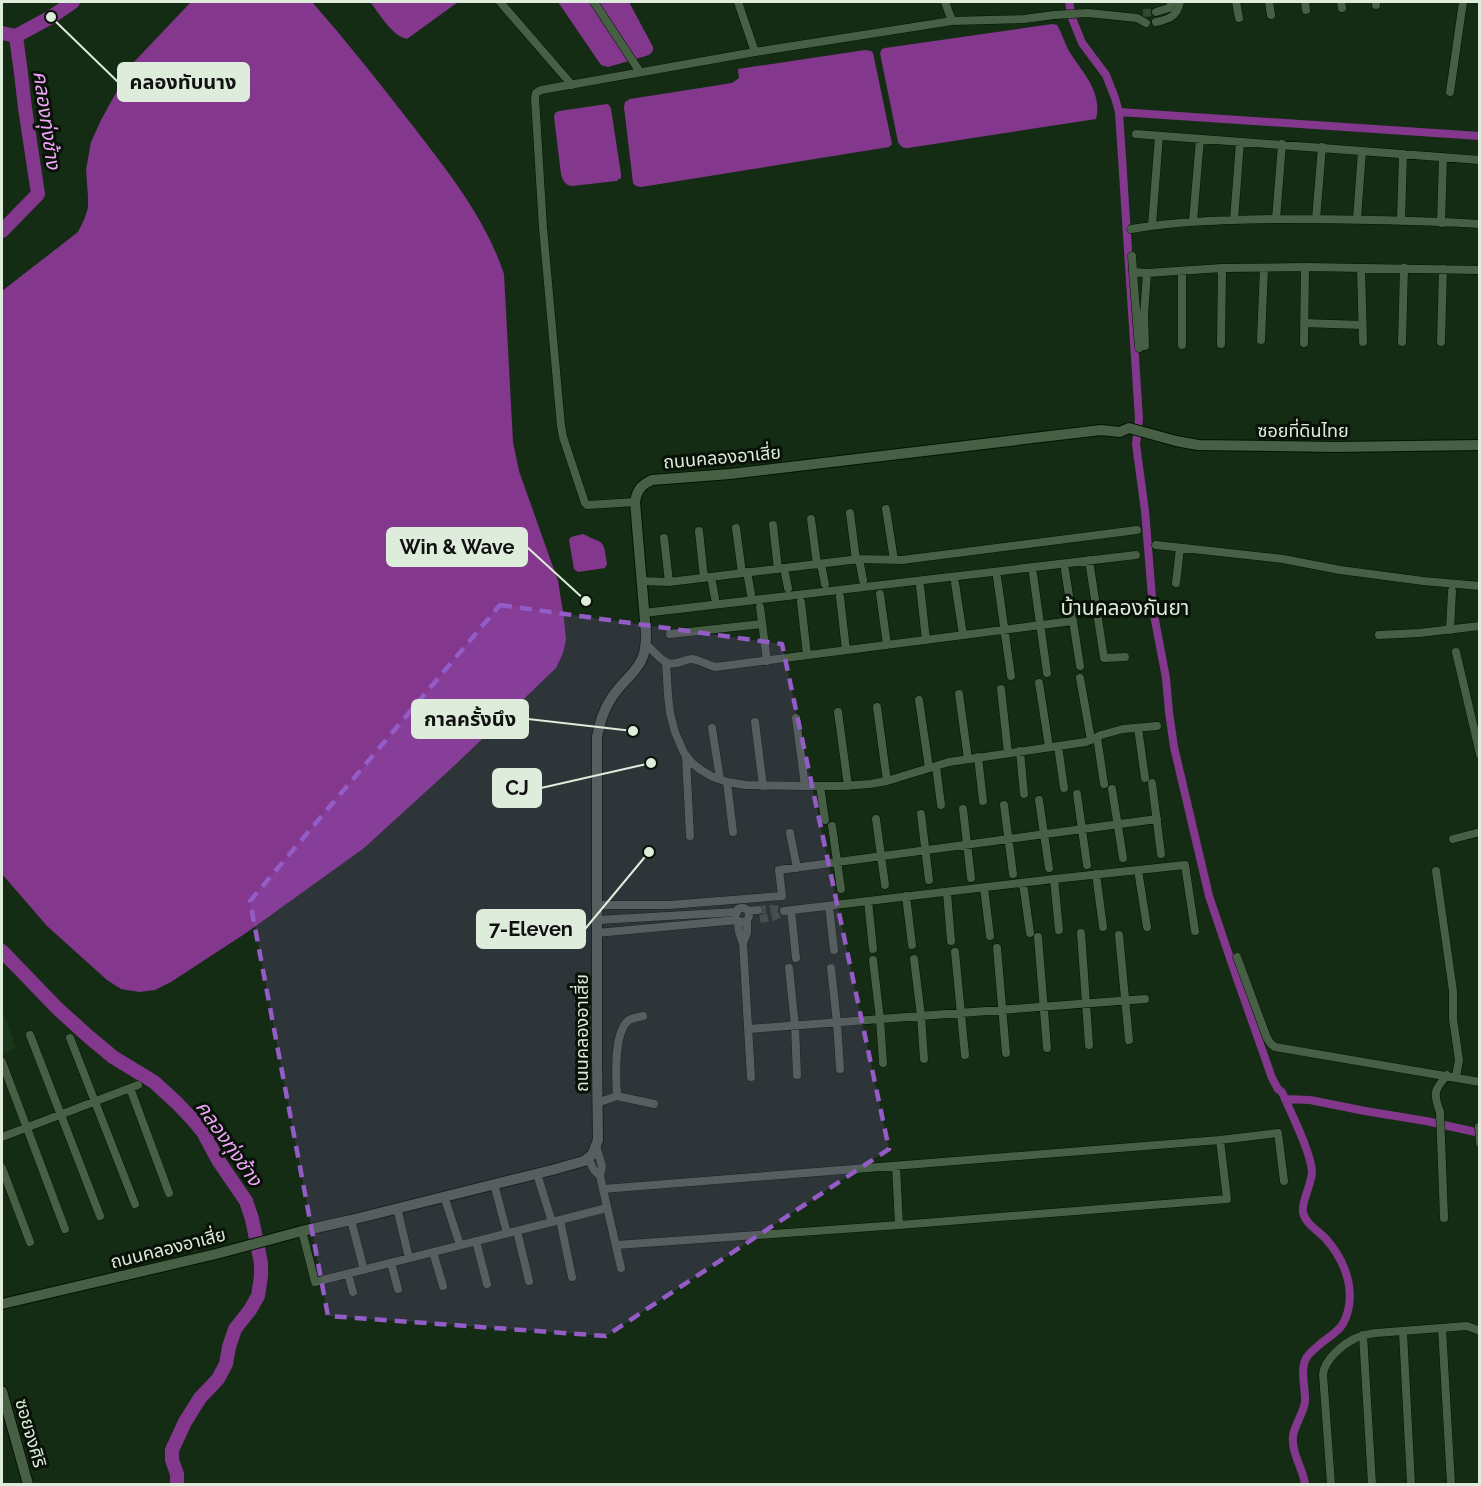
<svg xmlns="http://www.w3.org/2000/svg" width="1481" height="1486" font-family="Raleway,'Noto Sans Thai',sans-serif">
	<rect width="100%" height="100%" fill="#152c14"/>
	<path fill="#193618" d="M2,1009L16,1048L2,1054Z"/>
	<path fill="#83388d" d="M191,2H312C348,43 382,86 416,130C450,174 486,220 504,274L513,442L519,471L558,581L564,618L566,640L563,653L556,668L455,765L364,848L246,933L171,982L155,990L139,992L121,989L107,980L47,926L2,874V291L78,232L84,220L88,208V196L86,170L91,142L101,120L132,64Z
		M370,2H458L407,39C391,35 380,14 370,2Z
		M558,2H629L653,47C653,52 652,54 646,56L608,67L601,65Z
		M1052,24L1057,25C1062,33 1064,42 1069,51C1082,72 1103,92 1096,119L908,148C903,148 901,147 898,142L880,53L882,49L885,48Z
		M865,50L871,51L873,53L892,144L889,147L641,187L636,186L633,183L624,107L625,102L630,99L732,83L739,78L738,69Z
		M607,104L609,105L611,109L621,174V178L616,181L572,186C565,185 563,181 561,174L554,117L555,113L559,111Z
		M583,534C605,545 603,538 607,564L605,568L578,572L574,569L569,540L571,537Z"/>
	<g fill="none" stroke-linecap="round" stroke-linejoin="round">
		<path stroke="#83388d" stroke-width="8" d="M1069,2L1072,18L1082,43L1106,75L1115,98L1119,112L1139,419L1136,444L1145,511L1152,597L1154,615L1166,678L1169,712L1174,747L1209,896L1234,970L1272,1078L1278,1089L1282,1092C1290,1111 1312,1154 1312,1173C1311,1185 1301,1203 1303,1212C1305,1224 1319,1231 1326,1239C1342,1257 1353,1282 1349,1306C1345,1328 1337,1331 1320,1344C1316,1348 1310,1352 1307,1357C1299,1369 1306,1388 1305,1402C1303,1414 1295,1424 1293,1436C1291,1452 1303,1469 1305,1484
			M1119,112L1480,136
			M1285,1099L1310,1100L1365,1111L1426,1121L1480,1133"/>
		<path stroke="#83388d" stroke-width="14" d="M2,33L16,36L51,17L73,2
			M2,231L38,194L25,108L21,73L16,36
			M2,951L58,1009L89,1037L113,1057L154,1082L177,1103L193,1120L203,1132L218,1160L246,1201L252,1219L261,1263V1276L258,1296L250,1310L235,1329L229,1347L226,1364L218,1379L200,1398L185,1422L172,1450V1460L177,1474V1484"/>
		<path stroke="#334932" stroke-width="8" stroke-dasharray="8 4" stroke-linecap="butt" d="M1143,13L1156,12
			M758,910L772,909L784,911
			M760,919L773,917L784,911"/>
		<defs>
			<path id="street" d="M500,2L572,85
				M594,2L640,72
				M738,2L755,52
				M945,2L952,21
				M1236,2L1239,18
				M1269,2L1271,15
				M1305,2L1306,10
				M1341,2L1342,8
				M1376,2V5
				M1156,12L1169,8L1172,2
				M1156,22C1170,19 1177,16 1180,2
				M1450,92L1463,2
				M1136,134L1480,160
				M1276,219L1282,144
				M1316,219L1322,147
				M1357,219L1362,151
				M1234,220L1240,142
				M1401,220L1403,154
				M1193,221L1200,139
				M1441,223L1443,157
				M1152,225L1159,136
				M1131,229C1179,221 1225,220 1273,219C1342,219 1411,220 1480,224
				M1132,256L1133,272L1147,273
				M1361,268L1363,342
				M1133,272L1139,348
				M1304,323L1362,325
				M1261,340L1264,268
				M1402,342L1404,268
				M1441,342L1443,269
				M1304,343L1305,267
				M1221,344L1222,268
				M1182,345V271
				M1145,346L1144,315L1147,273L1222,268L1305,267L1480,270
				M635,502L587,505L585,503L563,437L561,426L543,228L535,98L536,93L541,90L755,52L952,21L1024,19L1054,15L1088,13L1137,18L1146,23
				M886,509L894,560
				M850,513L856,560
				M811,519L817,564
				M773,525L778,569
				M736,528L742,573
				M699,531L704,578
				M664,538L669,582
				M1156,545L1283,559L1340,570L1423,581L1480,586
				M859,559L863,580
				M1089,560L1104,658L1125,657
				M821,564L825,584
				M784,568L788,588
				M1065,570L1080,666
				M747,572L751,594
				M1033,574L1047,673
				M711,577L715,598
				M997,577L1011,676
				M641,581L669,582L859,559L902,560L1137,530
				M955,583L963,635
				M1176,583L1180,548
				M920,586L926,640
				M880,594L887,645
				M840,597L846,650
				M801,602L807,655
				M760,607L767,661
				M644,613L1136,555
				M1450,630L1452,591
				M670,634L762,624
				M1379,635L1419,633L1480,626
				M646,645C654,650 659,660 668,663C677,666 684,659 692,659C699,660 708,665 715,667L1073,621
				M1456,652L1480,754
				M666,662L668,695L670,713L675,732L684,753L692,763L701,770L713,777L727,782L746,785L805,786H841L870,784L887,781L949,762L1086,742L1101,735L1123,729L1157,726
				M1080,678L1091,740
				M1039,683L1049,747
				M1001,689L1008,753
				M959,694L968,759
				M919,700L929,768
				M877,707L887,781
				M838,712L848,786
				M796,718L805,786
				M755,722L763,786
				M712,728L720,779
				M1138,728L1145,778
				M1097,737L1104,784
				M1058,746L1064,788
				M1020,751L1024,794
				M686,757L690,836
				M978,757L983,801
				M936,766L941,805
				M727,782L733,832
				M1152,783L1161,854
				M820,786L825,820
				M1112,789L1123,858
				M1077,794L1087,865
				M1039,800L1049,868
				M1004,805L1013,874
				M963,809L971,878
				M921,814L929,880
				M876,819L885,885
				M832,826L841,889
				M790,833L797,868
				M1453,839L1480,832
				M1138,870L1147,927
				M1436,871L1453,991V1019L1459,1060L1456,1077
				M1096,874L1103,927
				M1054,879L1059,930
				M1023,883L1030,933
				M984,888L990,936
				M947,892L951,941
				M906,896L912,945
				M868,901L873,949
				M597,905H669L782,896L779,870L1157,819
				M829,906L834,950
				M735 915a7 7 0 1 1 14 0a7 7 0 1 1-14 0Z
				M791,910L796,958
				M748,911L758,910
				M784,911L1054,879L1185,865L1195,931
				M598,920L737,912
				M739,921C737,930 740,935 743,943L751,1077
				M597,933L737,920
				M1081,933L1089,1045
				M1119,935L1129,1040
				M1038,937L1047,1048
				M743,943L747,933V920
				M997,948L1006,1053
				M955,952L965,1055
				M1237,957L1267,1038L1271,1044L1275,1047L1480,1082
				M914,959L921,1016L924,1059
				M873,960L880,1019L883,1063
				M789,968L795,1026L797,1075
				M831,968L837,1023L840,1069
				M749,1029L1145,999
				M30,1035L100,1216
				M70,1038L135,1204
				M2,1062L65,1229
				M130,1088L169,1193
				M617,1096L654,1104
				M597,1103L617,1096C616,1078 613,1032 629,1020C633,1018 639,1017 643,1016
				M1479,1127L1480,1143
				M2,1137L138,1085
				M596,1146L602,1166L600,1176L621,1268
				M588,1158L594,1170L600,1176
				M896,1166L899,1225
				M2,1168L30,1242
				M537,1174L552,1222
				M494,1184L507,1233
				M603,1189L1220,1140L1278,1133L1284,1181
				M444,1196L460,1245
				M397,1208L409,1258
				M1444,1218L1440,1112C1433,1093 1434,1090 1447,1075
				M351,1220L364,1270
				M560,1220L572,1277
				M302,1231L315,1282L607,1208
				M517,1231L529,1281
				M476,1241L487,1284
				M616,1245L899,1225L1227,1199L1220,1140
				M433,1252L443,1286
				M391,1263L398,1289
				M348,1274L353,1292
				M1442,1328L1451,1484
				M1403,1332L1411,1484
				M1363,1335L1372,1484
				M1331,1484L1323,1374C1325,1359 1343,1344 1356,1338C1362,1335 1369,1334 1376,1333L1467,1326L1480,1331"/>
			<path id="secondary" d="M2,1304L216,1254L302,1231L351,1220L552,1170L584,1161L592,1155L598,1140L597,1061V737C600,723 603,710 612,697C629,672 647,669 646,633L635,502C637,490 641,485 652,480L730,474L1101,430L1120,432L1129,428L1176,441L1198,445L1337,447L1480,445
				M2,1391L28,1484"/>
		</defs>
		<use href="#street" stroke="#011401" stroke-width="9"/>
		<use href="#secondary" stroke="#011401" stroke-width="12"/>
		<use href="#street" stroke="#476045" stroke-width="8"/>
		<use href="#secondary" stroke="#476045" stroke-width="10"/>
	</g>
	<path fill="#945cc6" fill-opacity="0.2" stroke="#945cc6" stroke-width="4.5" stroke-dasharray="12 8" stroke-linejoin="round" d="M500,605L782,644L889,1149L606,1336L328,1316L250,901Z"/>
	<g text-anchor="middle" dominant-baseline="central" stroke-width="6" stroke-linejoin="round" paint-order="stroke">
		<g font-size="18" fill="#deecdc" stroke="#081207">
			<text x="1303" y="430">ซอยที่ดินไทย</text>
			<text transform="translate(722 457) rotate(-5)">ถนนคลองอาเสี่ย</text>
			<text transform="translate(581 1033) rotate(-90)">ถนนคลองอาเสี่ย</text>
			<text transform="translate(168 1248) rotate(-14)">ถนนคลองอาเสี่ย</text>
			<text transform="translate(31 1433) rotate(74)">ซอยจงศิริ</text>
		</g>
		<g font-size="20" font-style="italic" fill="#f3a5fc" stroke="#081207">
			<text transform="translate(47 120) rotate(82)">คลองทุ่งช้าง</text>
			<text transform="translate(229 1143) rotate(55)">คลองทุ่งช้าง</text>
		</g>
		<g font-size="21" fill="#deecdc" stroke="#081207">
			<text x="1125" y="607">บ้านคลองกันยา</text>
		</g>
	</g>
	<path fill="none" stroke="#deecdc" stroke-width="2" d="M51 17L118 82M586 601L527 547M633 731L528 719M651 763L541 788M649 852L585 929"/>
	<g fill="#deecdc" stroke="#081207" stroke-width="2">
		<circle cx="51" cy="17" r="6"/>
		<circle cx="586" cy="601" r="6"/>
		<circle cx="633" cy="731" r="6"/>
		<circle cx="651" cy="763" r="6"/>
		<circle cx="649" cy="852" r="6"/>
	</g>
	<g fill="#deecdc" stroke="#deecdc" stroke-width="2">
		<rect x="118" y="63" width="131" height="38" rx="6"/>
		<rect x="387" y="528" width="140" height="38" rx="6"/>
		<rect x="412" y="700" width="116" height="38" rx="6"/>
		<rect x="493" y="769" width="48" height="38" rx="6"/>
		<rect x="477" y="910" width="108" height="38" rx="6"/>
	</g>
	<g font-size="20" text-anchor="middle" font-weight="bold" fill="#111">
		<text x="183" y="89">คลองทับนาง</text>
		<text x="457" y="554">Win &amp; Wave</text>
		<text x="470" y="726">กาลครั้งนึง</text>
		<text x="517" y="795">CJ</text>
		<text x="531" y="936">7-Eleven</text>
	</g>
	<rect width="1481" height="1486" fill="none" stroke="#deecdc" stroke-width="6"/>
</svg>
